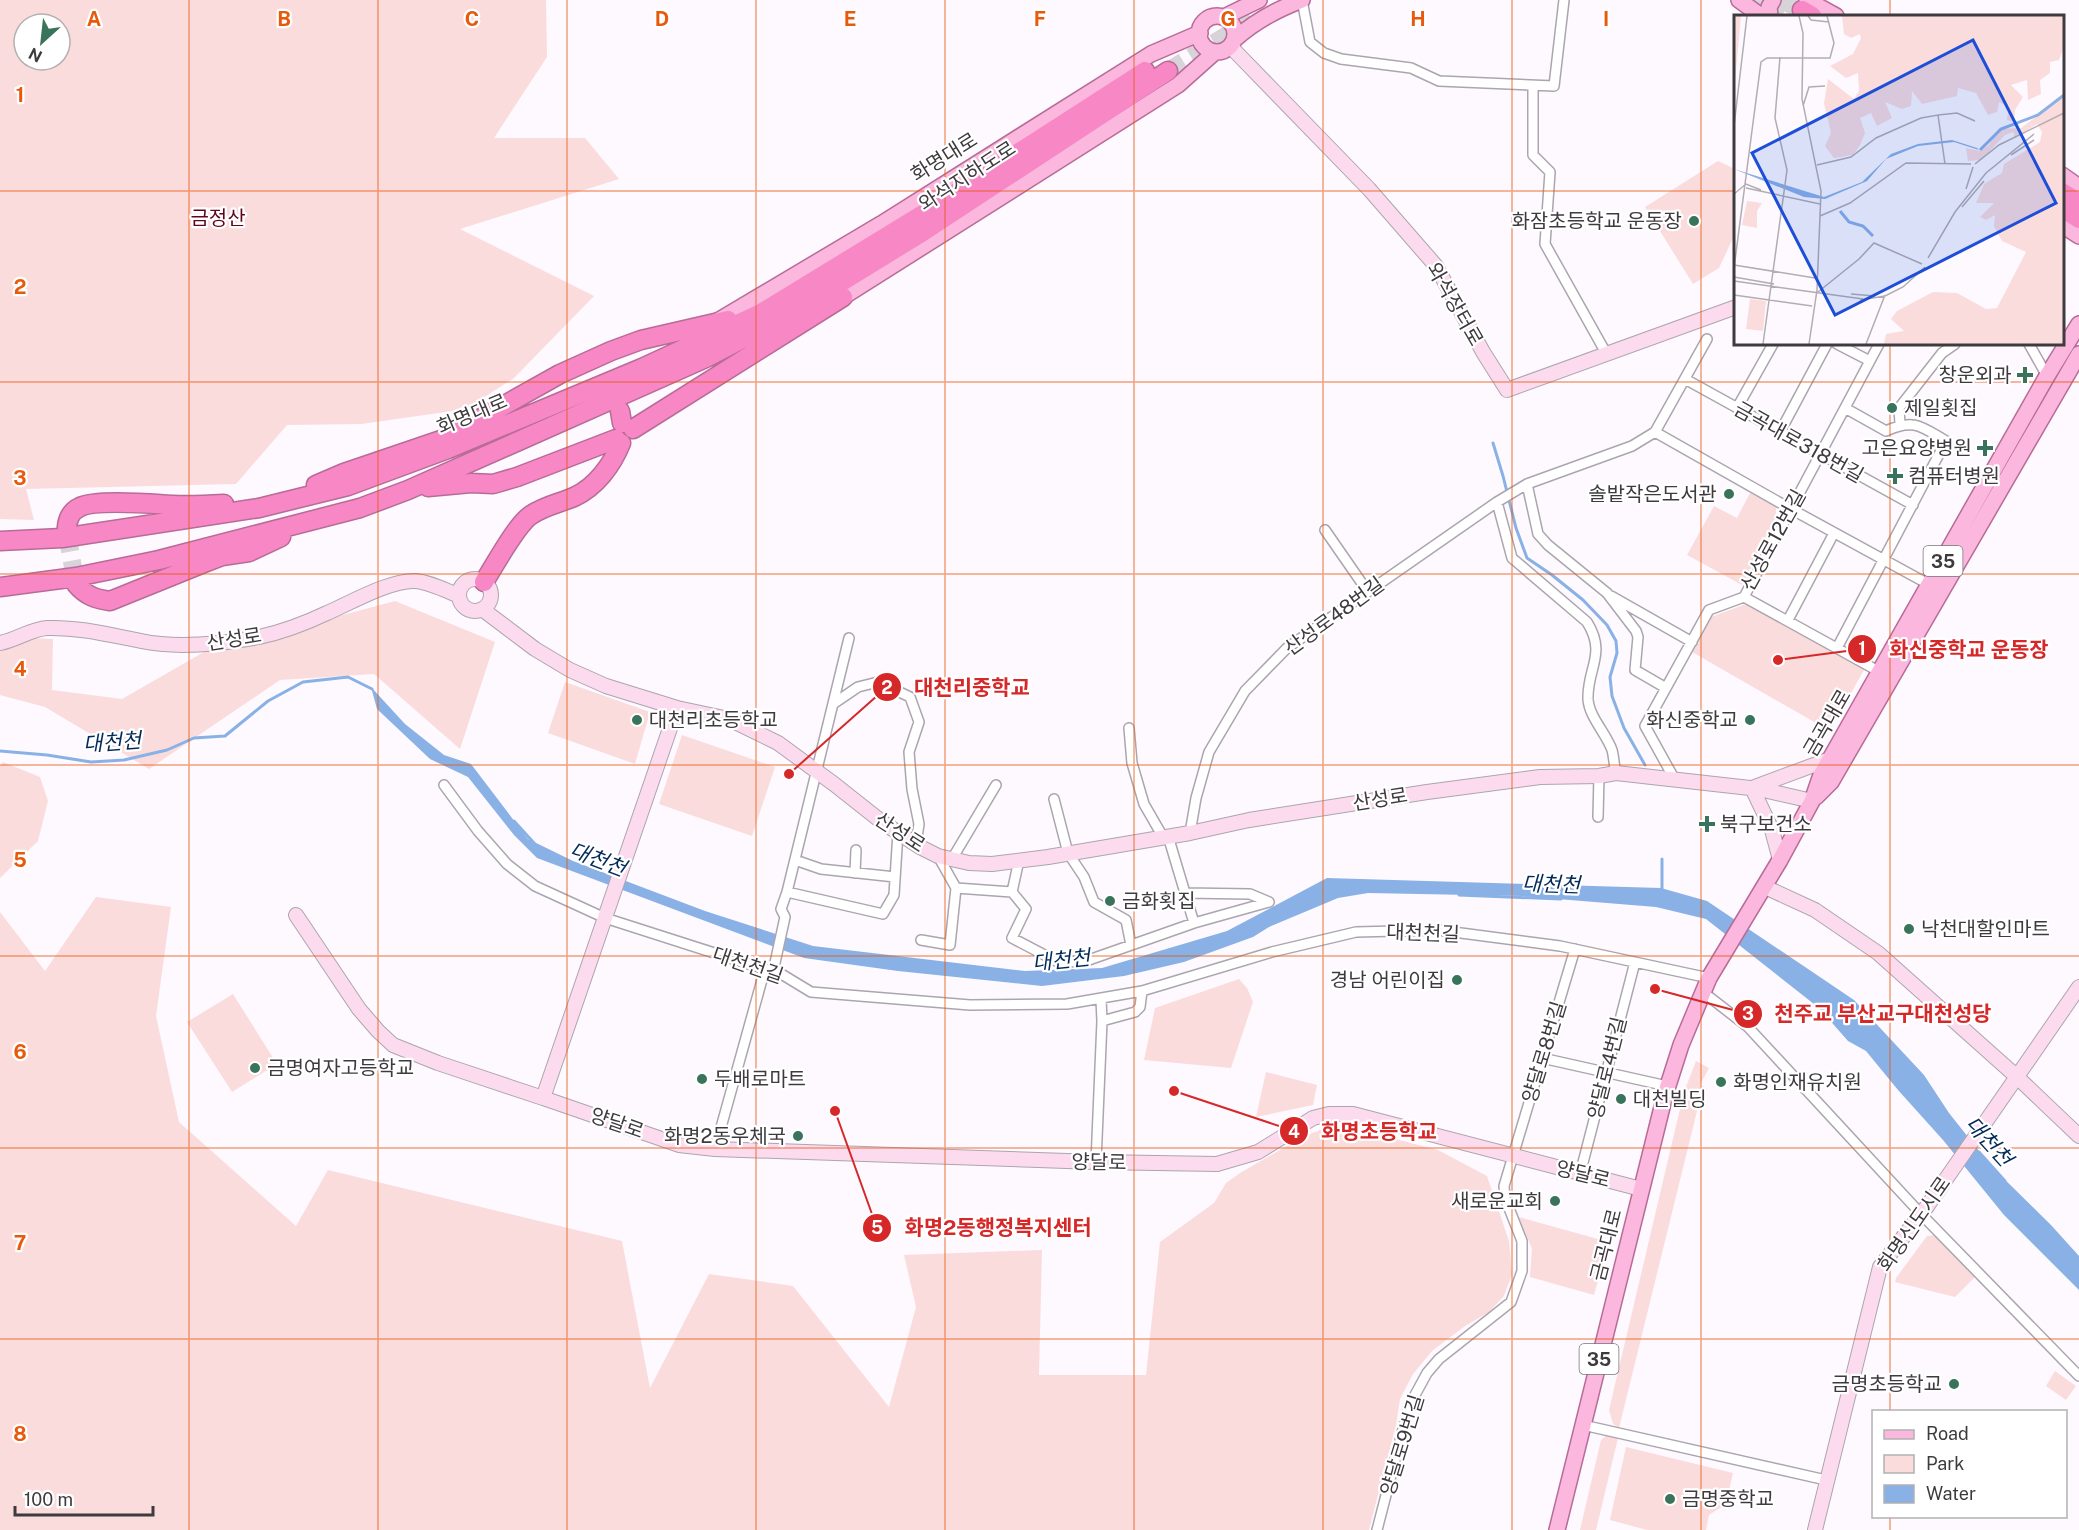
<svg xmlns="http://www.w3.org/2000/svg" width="2079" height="1530" font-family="'Public Sans','Noto Sans KR',sans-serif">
	<rect width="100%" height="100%" fill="#fdf9ff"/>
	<path fill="#fbdcdc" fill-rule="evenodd" d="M0,0H546L547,57L494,138H585L619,179L460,229L594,296L514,378L466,409L362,424L287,425L236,484L26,489L34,520L0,519ZM24,24H60V60H24Z
		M1718,161L1735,169V234L1719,268L1693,284L1645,207Z
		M1750,493L1776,507V522L1742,585L1687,555L1714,506L1737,518Z
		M395,601L495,642L460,749L374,674L280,680L149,769L45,707L0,695V637L53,639L52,690L122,699L204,652Z
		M1746,604L1865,668L1830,731L1692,652L1711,617Z
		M565,682L650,712L635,764L548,733Z
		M682,735L775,767L752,836L659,804Z
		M3,762L40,777L48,801L38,841L0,878V766Z
		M96,897L171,907L156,1016L179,1122L296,1226L328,1170L622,1241L650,1388L709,1274L793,1286L889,1407L916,1307L904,1255L1042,1250L1039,1375H1146L1160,1242L1214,1203L1226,1183L1240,1173L1304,1136L1335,1125L1357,1129L1438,1150L1487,1176L1509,1241L1512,1274L1504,1296L1489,1312L1465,1326L1432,1351L1413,1374L1400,1399L1396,1425L1369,1530H0V912L45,971Z
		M1239,979L1247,988L1253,1002L1231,1068L1144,1060L1155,1008Z
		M233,994L277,1064L232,1092L187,1022Z
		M1696,1061L1709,1068L1700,1085L1707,1089L1699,1103L1619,1428L1613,1424L1609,1410L1684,1092Z
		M1266,1072L1317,1085L1313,1105L1256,1117Z
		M1519,1217L1605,1241V1255L1594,1295L1530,1277L1532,1249Z
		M1935,1235L1977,1275L1955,1297L1895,1282L1896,1278L1927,1236Z
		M2055,1371L2076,1386L2066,1400L2046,1386Z
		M1607,1435L1618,1438L1596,1530H1580L1601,1440Z
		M1626,1447L1733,1473L1726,1504L1709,1515L1706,1530H1647L1610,1520Z"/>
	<path fill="#89b1e6" d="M371,687L405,724L444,755L471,764L528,839L573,861L705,911L813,946L1025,971L1102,968L1227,931L1327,878L1661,888L1707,901L1854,1000L1924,1075L1949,1113L1991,1166L2051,1225L2079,1256V1290L2004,1215L1943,1140L1898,1090L1866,1051L1848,1041L1819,1008L1706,919L1656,907L1522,896L1368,893L1338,898L1269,927L1253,937L1184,962L1124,976L1042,986L898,971L804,958L537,858L514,835L468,777L430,759L377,709Z"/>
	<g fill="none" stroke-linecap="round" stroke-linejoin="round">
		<path stroke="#89b1e6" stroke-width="3" d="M1493,443L1503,476L1516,528L1527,558L1552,575L1583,600L1607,625L1616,641L1617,653L1610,677L1612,696L1624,728L1645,765
			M0,751L47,755L91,762L124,760L167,750L194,738L225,736L268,701L303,682L348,677L372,689
			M514,821L534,843
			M1662,859V891
			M1459,895L1561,899
			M1979,1152L2005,1181"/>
		<path stroke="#d7d3d9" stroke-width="18" stroke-dasharray="18 9" stroke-linecap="butt" d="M1749,0L1782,16
			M1781,0L1802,10
			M1168,71L1252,20
			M67,534L76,584"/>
		<defs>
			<path id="street" d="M1302,0L1310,42L1324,53L1341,59L1411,68L1439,81L1554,86L1564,0
				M1533,86V155L1550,172L1545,244L1606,353
				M1837,344L1870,361
				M2029,344L2047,376
				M1685,379L1913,505
				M1737,408L1773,344
				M1900,424L1899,408L1942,353L1955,344
				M1655,432L1791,509L1930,585
				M1780,432L1827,344
				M1497,502L1512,558L1587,622C1607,654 1587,668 1588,699C1589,717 1606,733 1612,750C1614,757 1614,766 1616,773
				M1325,530L1368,592
				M1611,596L1692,642
				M1744,597L1880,672
				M1788,620L1834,533
				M1837,648L1946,441C1922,427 1914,418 1886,431L1845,408
				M1666,688L1635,670L1638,637L1636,631L1607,593L1548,545L1538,534L1527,484L1632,446L1655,432L1707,339
				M833,704L858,687L878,682L910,697L919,722L909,752L912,789L919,824L916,844
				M1129,728L1132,763L1144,804L1163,837
				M1675,780L1645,726L1709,610L1744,597L1879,344
				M444,785L478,831L507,864L535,886L605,918L783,975L811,992L970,1005L1067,1004L1142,991L1272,952L1356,932L1438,930L1560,946L1709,978
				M1054,799L1068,853L1084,877L1094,902L1126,920L1131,945
				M1598,817L1599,776
				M1190,833L1196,798L1209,752L1245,691L1287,648L1497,502L1527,484
				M1168,836L1194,923
				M938,856L956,888L1012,892L1026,909L1012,938L1056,961L1083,962L1194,923L1269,902
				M952,859L996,785
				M795,860L821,869L895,877
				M855,873L856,850
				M787,892L883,914L894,895L898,832
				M1012,892L1019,860
				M1185,893L1250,894L1269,902
				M921,940L950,945L956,888
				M773,972L785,917L781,909L787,892L849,638
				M1703,992L1748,1027L1921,1214L2079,1376
				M1101,999L1102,1021
				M1542,1058L1667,1086
				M715,1149L765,969
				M1096,1162L1102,1021L1135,1012L1140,1007L1142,991
				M1580,1174L1635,962
				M1583,1425L1826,1480
				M1377,1530L1409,1406L1427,1373L1439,1359L1511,1302L1522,1271V1241L1505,1198L1504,1186L1575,949"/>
			<path id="secondary" d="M1230,46L1369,189L1436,266L1483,352L1507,390L1736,307
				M459 595a16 16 0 1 1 32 0a16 16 0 1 1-32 0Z
				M482,609L535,649L570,670L606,686L677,708L729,719L778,743L834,784L882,822L920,847L938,856L969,863L992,864L1048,857L1190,833L1249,820L1427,792L1540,777L1599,776L1616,773L1759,789L1812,801
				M0,643C16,640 31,629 47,628C80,627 110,635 141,641C179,649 221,644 259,637C282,632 306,623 327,613C350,603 392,579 416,581C431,583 446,590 459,596
				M677,708L543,1098L679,1145L715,1149L1096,1162L1217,1164L1258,1152L1313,1118L1329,1114H1353L1641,1189
				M1780,860L1772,830L1752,788L1830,759
				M1765,887L1815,910L1878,953L2016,1076L2079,1136
				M296,915L359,1009L378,1031L393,1045L438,1063L543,1098
				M1815,1530L1880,1267L1928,1205L2079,987"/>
			<path id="primary" d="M1739,0L1761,16
				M1807,0L1836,16
				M1770,16L1769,7L1773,0
				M1199 34a18 18 0 1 1 36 0a18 18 0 1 1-36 0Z
				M1224,17L1259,0
				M1235,39C1254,22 1278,9 1302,0
				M2062,175L2079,187
				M2062,225L2079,236
				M843,297L1178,85L1215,52
				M716,322L881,224L1151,54L1200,33
				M1816,797L1831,782L2079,354
				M1557,1530L1665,1095L1681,1045L1709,978L1780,860L1812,801L1821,775L2047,376L2079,324"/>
			<path id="highway" d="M1802,10L1812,16
				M2062,192L2079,203
				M2062,208L2079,219
				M620,411L622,423
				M633,429L843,297
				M316,485L344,473L444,439L560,374L611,351L641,340L728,320
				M428,487L471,483L493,484L517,477L616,439
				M67,534C66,523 69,512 80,507C96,499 154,504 173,505C190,506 207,505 224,504
				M0,541L62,538L259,508L348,486L448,449L642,368L759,314L923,214L1145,71
				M484,582C495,565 516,525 531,515C544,506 560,503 574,497C596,487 612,465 621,443
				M76,584C86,596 96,599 110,601L204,563L222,556L249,552L281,537
				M0,587L76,577L159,560L360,508L408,490L708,357L788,315L923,232L1168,71"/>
		</defs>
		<use href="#street" stroke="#aca5af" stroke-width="12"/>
		<use href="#secondary" stroke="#aca5af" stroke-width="16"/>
		<use href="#primary" stroke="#b76c97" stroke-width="18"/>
		<use href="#highway" stroke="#b76c97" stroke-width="21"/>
		<use href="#street" stroke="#fff" stroke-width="9"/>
		<use href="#secondary" stroke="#fddbee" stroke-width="14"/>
		<use href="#primary" stroke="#fbb7dd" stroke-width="15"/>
		<use href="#highway" stroke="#f887c6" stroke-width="18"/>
	</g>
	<path fill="none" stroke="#e8590c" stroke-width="1.5" stroke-opacity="0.55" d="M189,0V1530M378,0V1530M567,0V1530M756,0V1530M945,0V1530M1134,0V1530M1323,0V1530M1512,0V1530M1701,0V1530M1890,0V16M0,191H1736M2062,191H2079M1890,344V1412M0,382H2079M0,574H2079M0,765H2079M0,956H2079M0,1148H2079M0,1339H2079M1890,1516V1530"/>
	<g fill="#39735b" stroke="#fff" stroke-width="2">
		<circle cx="1694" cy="221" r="6"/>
		<path d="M2022 366h6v6h6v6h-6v6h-6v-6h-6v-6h6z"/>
		<circle cx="1892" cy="408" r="6"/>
		<path d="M1982 439h6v6h6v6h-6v6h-6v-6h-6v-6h6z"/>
		<path d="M1892 467h6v6h6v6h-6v6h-6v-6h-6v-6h6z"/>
		<circle cx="1729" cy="494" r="6"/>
		<circle cx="637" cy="720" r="6"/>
		<circle cx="1750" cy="720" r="6"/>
		<path d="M1704 815h6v6h6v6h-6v6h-6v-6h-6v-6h6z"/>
		<circle cx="1110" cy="901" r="6"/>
		<circle cx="1909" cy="929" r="6"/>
		<circle cx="1457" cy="980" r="6"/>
		<circle cx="255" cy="1068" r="6"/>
		<circle cx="702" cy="1079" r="6"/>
		<circle cx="1721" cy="1082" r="6"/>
		<circle cx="1621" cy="1099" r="6"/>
		<circle cx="798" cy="1136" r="6"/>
		<circle cx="1555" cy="1201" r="6"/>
		<circle cx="1954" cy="1384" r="6"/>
		<circle cx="1670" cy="1499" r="6"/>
	</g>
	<g text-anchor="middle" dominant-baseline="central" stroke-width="4.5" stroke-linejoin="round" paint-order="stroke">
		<g fill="#fff" stroke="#787679" stroke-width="1.5">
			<rect x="1923.5" y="546" width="39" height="30" rx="4.5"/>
			<rect x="1579.5" y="1344" width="39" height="30" rx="4.5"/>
		</g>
		<g font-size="18" font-weight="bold" fill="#3e3b3f">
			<text x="1943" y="561">35</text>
			<text x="1599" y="1359">35</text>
		</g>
		<g font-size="20" fill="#3e3b3f" stroke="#fff">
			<text transform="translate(944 157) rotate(-32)">화명대로</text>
			<text transform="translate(967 176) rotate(-33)">와석지하도로</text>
			<text transform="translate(1455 304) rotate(60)">와석장터로</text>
			<text transform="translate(472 414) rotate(-23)">화명대로</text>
			<text transform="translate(1799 442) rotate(29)">금곡대로318번길</text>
			<text transform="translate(1773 540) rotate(-61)">산성로12번길</text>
			<text transform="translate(1334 616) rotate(-36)">산성로48번길</text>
			<text transform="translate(234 639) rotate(-9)">산성로</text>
			<text transform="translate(1827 723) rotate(-60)">금곡대로</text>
			<text transform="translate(1380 799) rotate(-9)">산성로</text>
			<text transform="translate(900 832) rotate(33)">산성로</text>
			<text transform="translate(1423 933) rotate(2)">대천천길</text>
			<text transform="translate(748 965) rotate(19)">대천천길</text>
			<text transform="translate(1544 1052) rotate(-73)">양달로8번길</text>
			<text transform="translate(1607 1068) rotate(-76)">양달로4번길</text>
			<text transform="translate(617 1123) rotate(19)">양달로</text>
			<text transform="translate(1099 1162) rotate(1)">양달로</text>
			<text transform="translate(1583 1174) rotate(14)">양달로</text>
			<text transform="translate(1914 1224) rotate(-55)">화명신도시로</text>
			<text transform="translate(1606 1245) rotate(-76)">금곡대로</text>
			<text transform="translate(1402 1445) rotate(-73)">양달로9번길</text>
		</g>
		<g font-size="20" fill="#5e051a" stroke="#fff">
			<text x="218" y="218">금정산</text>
		</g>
		<g font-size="20" fill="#3e3b3f" stroke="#fff" text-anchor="start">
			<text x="1682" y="221" text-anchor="end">화잠초등학교 운동장</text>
			<text x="2012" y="375" text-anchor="end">창운외과</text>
			<text x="1904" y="408">제일횟집</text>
			<text x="1972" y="448" text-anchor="end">고은요양병원</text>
			<text x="1908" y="476">컴퓨터병원</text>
			<text x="1717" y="494" text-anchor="end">솔밭작은도서관</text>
			<text x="649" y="720">대천리초등학교</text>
			<text x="1738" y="720" text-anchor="end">화신중학교</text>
			<text x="1720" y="824">북구보건소</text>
			<text x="1122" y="901">금화횟집</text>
			<text x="1921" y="929">낙천대할인마트</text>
			<text x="1445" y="980" text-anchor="end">경남 어린이집</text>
			<text x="267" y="1068">금명여자고등학교</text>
			<text x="714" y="1079">두배로마트</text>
			<text x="1733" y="1082">화명인재유치원</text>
			<text x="1633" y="1099">대천빌딩</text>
			<text x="786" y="1136" text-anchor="end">화명2동우체국</text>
			<text x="1543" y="1201" text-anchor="end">새로운교회</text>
			<text x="1942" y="1384" text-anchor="end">금명초등학교</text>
			<text x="1682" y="1499">금명중학교</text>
		</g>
		<g font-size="21" font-style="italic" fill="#022a59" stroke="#fff">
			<text transform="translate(112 742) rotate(-4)">대천천</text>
			<text transform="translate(598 859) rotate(21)">대천천</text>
			<text transform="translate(1551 884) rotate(2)">대천천</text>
			<text transform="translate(1061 960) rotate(-6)">대천천</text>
			<text transform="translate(1989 1141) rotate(48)">대천천</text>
		</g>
	</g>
	<g transform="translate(1734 15)">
		<rect width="330" height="330" fill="#fdf9ff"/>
		<path d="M0,1H7L0,77ZM108,1H330V32L325,45L316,47V58L306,65L307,79L294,85L293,65L277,70L289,82L281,95L280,107L273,105L275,92L265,87L263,97L254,100L242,78L224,73L223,81L188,89L178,76L177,91L168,94L151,87L158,103L143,111L137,98L126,103L131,118L126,130L119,140L100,143L91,131L97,118L90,88L94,64L120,84L125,76L124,58L112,63L96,51L119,39L127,23L126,19L117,23L110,19ZM330,81V329H150L152,319L170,316L157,304L163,296L199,277L223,278L252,294L263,293L292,237L268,226L260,211L261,200L252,205L246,202L260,188H242L250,169L268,158L270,149L306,127L308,117L303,109L281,123L279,117L271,120L247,145L234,146L232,133L246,136L255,130L264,114L287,113ZM13,186L28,188L23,196V213L8,210ZM16,284L32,286L29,316L12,314Z" fill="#fbdcdc"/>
		<path d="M218,125L243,133L245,135L220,127L184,131L152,144L133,166L91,184L70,182L0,154L90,182L128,167L157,139L184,129Z" fill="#89b1e6"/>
		<path fill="none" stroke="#89b1e6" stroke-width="3" d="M246,135L267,114L304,100L330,80M106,196L115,207L129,211L139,221"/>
		<path fill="none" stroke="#b1adb2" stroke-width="1.5" d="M65,1L69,18L68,84L87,176L83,275L75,329M74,1L77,5L95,7M69,91L75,72L91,71M204,100L223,98L241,106M0,111L13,1M277,140L300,125M241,149L265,130L330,98M83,150L117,142L142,123L187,103L204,100L211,149M12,173L86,189M232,174L239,152M0,179L12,169L27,175M228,192L250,166M86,201L116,188L172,148L237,149M194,243L221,197L252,158L300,119M125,244L140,228L188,249M0,250L81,263M0,253L27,47L33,43H96L100,28L93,1M0,262L40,269M0,266L129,284M84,277L125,244M117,279L141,281M0,280L78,291M126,285L151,281L169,272L191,252M29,329L53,155L41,103L46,42M132,329L151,280"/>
		<path fill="#1d4ed8" fill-opacity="0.15" stroke="#1d4ed8" stroke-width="3" d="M239,25L322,188L101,300L18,138Z"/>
		<rect width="330" height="330" fill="none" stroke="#3e3b3f" stroke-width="3"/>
	</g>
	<g font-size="20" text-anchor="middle" font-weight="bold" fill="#e8590c" stroke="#fff" stroke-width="4.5" stroke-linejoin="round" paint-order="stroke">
		<text x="94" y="26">A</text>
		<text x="284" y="26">B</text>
		<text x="472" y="26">C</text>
		<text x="662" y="26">D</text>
		<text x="850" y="26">E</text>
		<text x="1040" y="26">F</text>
		<text x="1228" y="26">G</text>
		<text x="1418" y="26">H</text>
		<text x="1606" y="26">I</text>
		<text x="20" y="102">1</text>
		<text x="20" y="294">2</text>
		<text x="20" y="485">3</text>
		<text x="20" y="676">4</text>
		<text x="20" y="867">5</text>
		<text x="20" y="1059">6</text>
		<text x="20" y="1250">7</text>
		<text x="20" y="1441">8</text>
	</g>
	<path fill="none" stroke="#d62828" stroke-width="2" d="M1778 660L1862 649M789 774L887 687M1655 989L1748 1014M1174 1091L1294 1131M835 1111L877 1228"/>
	<g fill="#d62828" stroke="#fff" stroke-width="2">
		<circle cx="1778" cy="660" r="6"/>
		<circle cx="789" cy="774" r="6"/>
		<circle cx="1655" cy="989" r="6"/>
		<circle cx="1174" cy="1091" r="6"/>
		<circle cx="835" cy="1111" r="6"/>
		<circle cx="1862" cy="649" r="15"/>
		<circle cx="887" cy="687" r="15"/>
		<circle cx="1748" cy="1014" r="15"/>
		<circle cx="1294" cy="1131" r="15"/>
		<circle cx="877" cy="1228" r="15"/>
	</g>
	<g font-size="18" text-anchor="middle" font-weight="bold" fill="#fff">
		<text x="1862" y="655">1</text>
		<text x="887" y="694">2</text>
		<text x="1748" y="1020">3</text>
		<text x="1294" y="1138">4</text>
		<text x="877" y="1234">5</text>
	</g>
	<g font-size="21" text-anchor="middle" font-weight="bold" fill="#d62828" stroke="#fff" stroke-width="4.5" stroke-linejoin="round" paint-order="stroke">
		<text x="1969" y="657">화신중학교 운동장</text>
		<text x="972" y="695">대천리중학교</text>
		<text x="1883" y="1021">천주교 부산교구대천성당</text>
		<text x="1379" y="1139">화명초등학교</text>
		<text x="998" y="1235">화명2동행정복지센터</text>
	</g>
	<rect x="1872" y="1410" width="195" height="108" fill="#ffffff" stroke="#b2b1b2" stroke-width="1.5"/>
	<rect x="1884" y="1430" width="30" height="9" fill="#fbb7dd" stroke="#b2b1b2" stroke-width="1.5"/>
	<text x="1926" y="1440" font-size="18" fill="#3e3b3f">Road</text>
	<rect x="1884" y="1455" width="30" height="18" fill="#fbdcdc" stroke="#b2b1b2" stroke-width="1.5"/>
	<text x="1926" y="1470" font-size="18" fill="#3e3b3f">Park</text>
	<rect x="1884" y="1485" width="30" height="18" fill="#89b1e6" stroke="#b2b1b2" stroke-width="1.5"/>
	<text x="1926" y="1500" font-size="18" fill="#3e3b3f">Water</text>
	<g transform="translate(42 42) rotate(207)"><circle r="28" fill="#ffffff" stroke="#b2b1b2" stroke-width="1.5"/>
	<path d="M0-4.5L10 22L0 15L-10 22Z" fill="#39735b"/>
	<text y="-9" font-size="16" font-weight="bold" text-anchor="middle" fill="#3e3b3f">N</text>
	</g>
	<path d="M15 1506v9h138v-9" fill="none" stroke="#3e3b3f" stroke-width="3"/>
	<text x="24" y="1506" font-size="18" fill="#3e3b3f" stroke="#ffffff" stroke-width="4.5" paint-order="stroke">100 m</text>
</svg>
